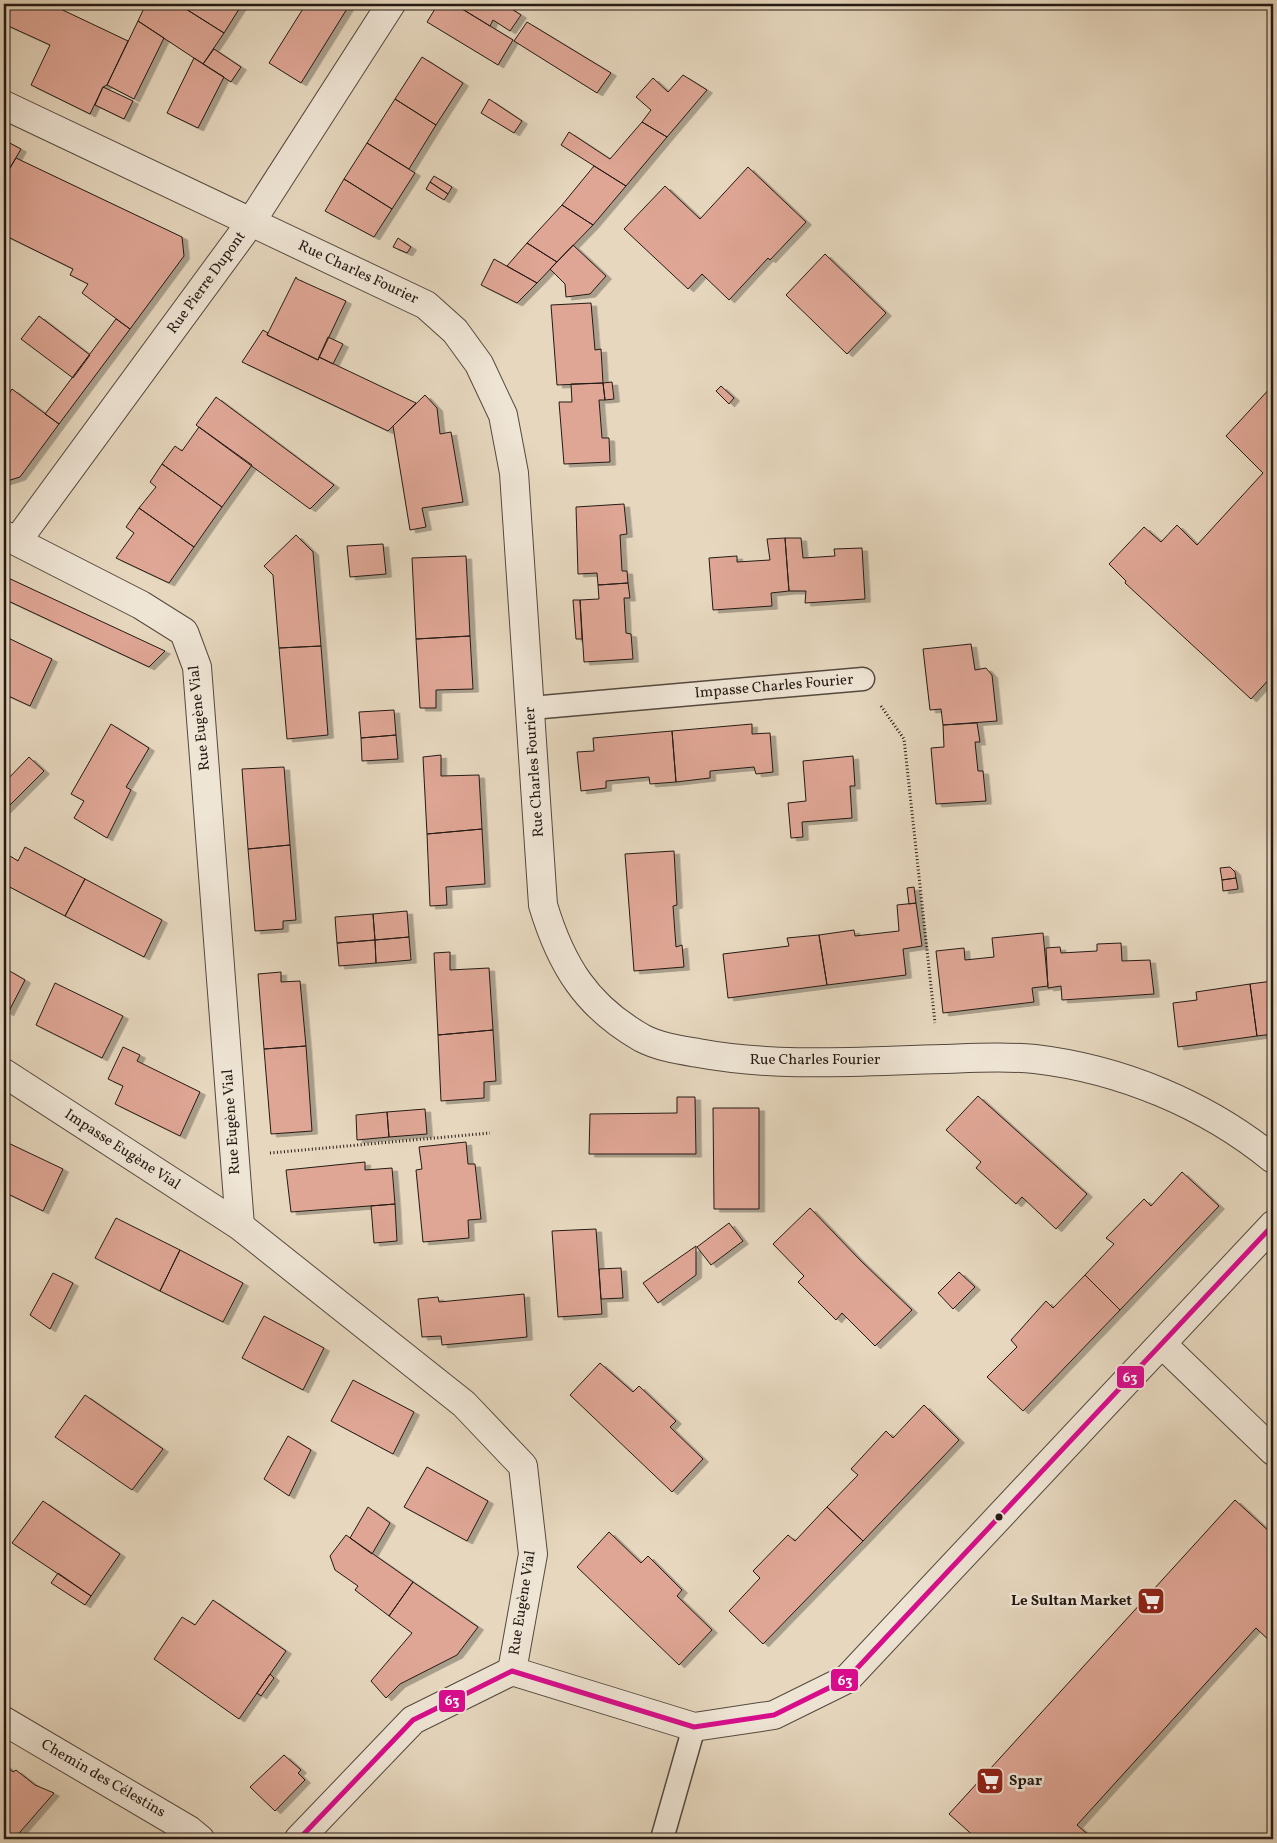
<svg xmlns="http://www.w3.org/2000/svg" width="1277" height="1843" font-family="Vollkorn,serif">
	<defs>
		<filter id="shadow"><feDropShadow dx="5.5" dy="3" stdDeviation="0" flood-color="#0004"/></filter>
	</defs>
	<rect width="100%" height="100%" fill="#e6d7be"/>
	<filter id="stains"><feTurbulence type="fractalNoise" baseFrequency=".004" numOctaves="4"/><feColorMatrix values="0 0 0 0 .2 0 0 0 0 .09 0 0 0 0 .02 0 0 0 .5 -.17"/></filter>
	<radialGradient id="worn" r=".72"><stop offset=".6" stop-color="#630" stop-opacity="0"/><stop offset="1" stop-color="#630" stop-opacity=".3"/></radialGradient>
	<path fill="#dfa695" stroke="#241a14" filter="url(#shadow)" d="M4,4H50L128,41L107,85L103,87L90,114L31,85L50,45L4,24Z
		M146,4H178L224,33L203,64L138,21Z
		M178,4H237L241,6L224,33Z
		M306,4H350L301,83L269,63Z
		M438,4H454L513,40L498,65L427,22Z
		M454,4H504L521,15L510,31L493,20L490,26Z
		M138,21L164,38L134,99L107,85Z
		M527,22L611,73L597,93L514,41Z
		M214,49L241,67L231,82L203,64Z
		M422,57L463,83L436,125L395,99Z
		M194,58L224,77L198,128L167,113Z
		M683,75L707,90L667,137L642,122L651,110L636,97L653,78L668,92Z
		M103,87L133,101L124,119L95,105Z
		M395,99L436,125L409,169L367,143Z
		M489,99L522,121L514,133L481,113Z
		M642,122L667,137L626,186L561,145L569,132L610,159Z
		M4,140L21,149L4,178Z
		M367,143L415,173L392,209L344,179Z
		M16,158L182,237L184,256L130,329L82,293L88,284L70,275L73,269L4,235V178Z
		M594,166L626,186L593,225L562,205Z
		M748,167L806,222L770,260L768,258L729,300L702,274L688,289L624,229L665,186L700,219Z
		M434,176L452,187L448,194L430,182Z
		M344,179L392,209L374,237L325,211Z
		M430,182L448,194L444,200L426,189Z
		M562,205L593,225L557,262L527,243Z
		M398,238L411,247L407,253L393,247Z
		M527,243L557,262L537,283L507,266Z
		M573,245L606,276L590,294L566,297L565,284L550,269Z
		M825,254L886,313L847,354L786,295Z
		M494,259L537,283L517,303L481,285Z
		M296,277L297,279L346,301L318,360L267,335Z
		M591,303L595,350L601,349L603,383L557,385L551,305Z
		M39,316L90,355L73,378L21,339Z
		M116,319L130,329L59,424L45,414Z
		M263,330L268,333L267,335L318,360L319,357L416,403L388,431L242,362Z
		M328,337L343,344L333,364L319,357Z
		M612,382L614,399L605,400L603,383Z
		M603,383L605,400H599L602,438H609L610,462L564,464L559,402H572L571,384Z
		M1273,385V630L1267,637L1273,643V675L1251,699L1125,583L1126,581L1109,564L1144,527L1161,542L1177,525L1197,545L1263,473L1226,436Z
		M721,386L734,398L729,404L716,391Z
		M12,389L59,424L20,477L4,482V399L5,400Z
		M425,395L437,408L440,434L451,432L463,502L422,508L426,527L410,530L393,426Z
		M216,397L334,485L310,509L196,425Z
		M199,427L252,465L222,507L162,464L175,446L182,451Z
		M162,464L222,507L194,547L139,508L156,487L150,482Z
		M624,504L627,534L620,535L622,571H627L628,583L598,585L597,573L578,574L576,507Z
		M139,508L194,547L169,583L116,558L134,533L126,527Z
		M296,535L313,552L321,646L279,648L273,575L264,566Z
		M785,538H801L803,558L835,556L834,549L862,548L865,599L805,603L806,591H789Z
		M785,538L789,591L771,593L772,606L713,610L709,558L737,556V562L770,560L767,539Z
		M383,544L386,574L350,577L347,546Z
		M466,556L470,636L416,639L412,558Z
		M4,576L165,651L149,667L4,599Z
		M628,583L630,598H624L626,633L631,634L633,659L584,662L580,600L599,599L598,585Z
		M573,600H580L582,639H576Z
		M4,636L52,659L30,706L4,694Z
		M470,636L473,689L436,690V708H420L416,639Z
		M971,644L975,670L986,668L992,675L997,721L943,725L941,709L930,710L923,649Z
		M321,646L328,735L287,739L279,648Z
		M394,710L396,735L361,738L359,712Z
		M977,723L980,742H975L978,771H983L986,801L936,804L931,748L944,747L943,725Z
		M111,724L149,748L126,787L131,790L107,838L74,818L84,801L71,794Z
		M752,724V734L770,733L773,772L756,774L754,767L710,771V778L676,782L672,731Z
		M672,731L676,782L650,784L649,777L606,781V788L581,791L577,752L594,751L593,738Z
		M396,735L398,759L362,761L361,738Z
		M441,755V776L479,775L482,829L427,834L423,757Z
		M853,756L855,786H850L852,818L802,822L803,837L791,838L788,803L806,801L803,761Z
		M29,757L44,771L4,811V783Z
		M284,767L290,845L248,849L242,769Z
		M482,829L485,884L446,887L447,905L430,906L427,834Z
		M290,845L296,920L283,921V929L255,931L248,849Z
		M25,847L85,879L65,916L4,884V869L10,856L18,861Z
		M674,851L677,905L673,906L676,947L682,945L684,967L634,971L625,854Z
		M1230,867L1235,872L1236,878L1222,880L1220,868Z
		M1236,878L1238,889L1223,891L1222,880Z
		M85,879L162,920L144,957L65,916Z
		M914,887L916,903L909,904L907,888Z
		M916,903L922,946L903,949L906,975L827,985L819,935L854,930L855,936L899,931L897,905Z
		M407,911L409,937L375,940L373,914Z
		M373,914L375,940L337,943L335,917Z
		M1043,933L1048,986L1032,988L1034,1002L943,1013L936,951L964,948L965,960L994,957L992,938Z
		M819,935L827,985L728,998L723,954L789,946L787,938Z
		M409,937L411,960L376,963L375,940Z
		M375,940L376,963L339,966L337,943Z
		M1121,943L1122,961L1150,960L1154,994L1062,1000L1061,986L1048,988L1046,948L1060,947L1061,953L1097,951V944Z
		M450,952V970L489,968L493,1030L438,1035L434,953Z
		M8,970L25,980L8,1013L4,1010V978Z
		M281,972V982L300,981L306,1046L264,1049L258,974Z
		M1273,981V1034L1257,1036L1250,984Z
		M55,983L123,1016L102,1058L36,1025Z
		M1250,984L1257,1036L1178,1047L1173,1003L1197,1000L1196,992Z
		M493,1030L496,1081L484,1082V1098L441,1101L438,1035Z
		M306,1046L312,1131L271,1134L264,1049Z
		M123,1047L140,1055L137,1061L200,1092L180,1136L115,1104L123,1086L108,1079Z
		M978,1096L1087,1194L1056,1229L1022,1197L1016,1204L976,1168L981,1162L946,1130Z
		M677,1097H695L696,1154H589L590,1114L677,1113Z
		M713,1108H759V1209H714Z
		M425,1109L427,1134L389,1137L387,1112Z
		M387,1112L389,1137L357,1140L356,1115Z
		M4,1141L63,1169L43,1211L4,1192Z
		M466,1142L468,1164H475L481,1219L468,1220L469,1238L423,1242L416,1170L422,1169L419,1147Z
		M365,1162V1170L392,1168L395,1204L291,1212L286,1170Z
		M1182,1172L1219,1206L1120,1310L1085,1275L1114,1244L1106,1238L1144,1199L1151,1206Z
		M395,1204L397,1241L374,1243L371,1206Z
		M810,1208L860,1260L912,1310L875,1346L842,1313L836,1320L798,1282L804,1276L773,1244Z
		M116,1218L180,1250L160,1291L95,1258Z
		M729,1223L743,1241L711,1265L697,1247Z
		M596,1229L602,1314L558,1317L552,1231Z
		M696,1246V1275L658,1303L643,1283Z
		M180,1250L243,1283L223,1322L160,1291Z
		M621,1268L623,1298L601,1299L599,1269Z
		M959,1272L975,1287L953,1309L938,1293Z
		M53,1273L73,1283L50,1329L30,1315Z
		M1085,1275L1120,1310L1023,1411L987,1377L1017,1347L1011,1340L1046,1301L1053,1308Z
		M524,1294L527,1337L442,1345L441,1336L422,1337L418,1299L438,1297L439,1302Z
		M264,1316L324,1348L303,1390L242,1358Z
		M600,1363L633,1392L639,1386L676,1421L670,1427L703,1459L672,1492L570,1395Z
		M353,1380L414,1412L393,1454L331,1421Z
		M85,1395L163,1449L132,1490L55,1437Z
		M924,1405L959,1440L863,1541L827,1507L858,1475L851,1469L886,1431L893,1438Z
		M288,1436L311,1450L289,1496L264,1479Z
		M427,1467L488,1501L467,1541L404,1507Z
		M1235,1500L1273,1535V1644L1256,1628L1077,1825L1093,1839H977L949,1814Z
		M43,1501L120,1554L91,1596L12,1543Z
		M368,1507L390,1523L372,1554L350,1538Z
		M827,1507L863,1541L763,1644L729,1611L760,1578L753,1571L788,1535L795,1541Z
		M609,1532L641,1563L648,1556L682,1590L677,1596L712,1630L679,1665L577,1567Z
		M346,1535L413,1582L389,1616L355,1590L358,1586L335,1570L330,1556Z
		M58,1573L91,1596L85,1605L51,1583Z
		M413,1582L478,1627L457,1655L400,1684L386,1698L371,1681L412,1633L389,1616Z
		M213,1600L286,1651L239,1719L154,1659L182,1617L195,1625Z
		M270,1674L274,1678L261,1696L257,1693Z
		M284,1755L301,1770L298,1773L305,1780L275,1811L250,1787Z
		M4,1764L13,1772L16,1770L35,1785L54,1793L14,1839H4Z"/>
	<g fill="none" stroke-linecap="round" stroke-linejoin="round">
		<defs>
			<path id="service" d="M531,708L863,679
				M662,1839L694,1727"/>
			<path id="minor" d="M4,105L426,305L455,331L479,364L503,415L514,473L543,905C561,965 586,1006 642,1038C659,1047 680,1050 698,1053C779,1068 861,1061 943,1059C973,1058 1004,1056 1035,1059C1120,1069 1206,1104 1273,1159
				M4,535L141,605L184,632L197,667L240,1226L464,1404L523,1466L533,1554L512,1671
				M17,541L251,222L391,4
				M4,1073L240,1226
				M1162,1344L1273,1451
				M4,1721L189,1830L200,1839
				M299,1839L413,1720L512,1671L694,1727L774,1715L847,1679L1273,1225"/>
		</defs>
		<use href="#service" stroke="#54493e" stroke-width="25"/>
		<use href="#minor" stroke="#54493e" stroke-width="30"/>
		<path stroke="#241a14" stroke-width="3" stroke-dasharray="1 2.5" stroke-linecap="butt" d="M881,706L904,739L935,1023
			M270,1153L490,1133"/>
		<use href="#service" stroke="#efe5d5" stroke-width="22"/>
		<use href="#minor" stroke="#efe5d5" stroke-width="28"/>
		<defs>
			<path id="bus-1" d="M299,1839L413,1720L512,1671L694,1727L774,1715L847,1679L1273,1225"/>
		</defs>
		<use href="#bus-1" stroke="#efe5d5" stroke-width="9"/>
		<use href="#bus-1" stroke="#d80d8c" stroke-width="5"/>
	</g>
	<defs>
		<symbol id="supermarket-square" viewBox="-11 -11 22 22"><rect x="-9" y="-9" width="18" height="18" rx="4" fill="#8f2418" stroke="#efe5d5"/><path d="M-6-5.5h2.5l.6 2H6L4.5 2H-2.5L-4.4-4H-6ZM-1.5 3.2a1.3 1.3 0 1 0 .1 0ZM3 3.2a1.3 1.3 0 1 0 .1 0Z" fill="#fff"/></symbol>
	</defs>
	<g fill-rule="evenodd">
		<use href="#supermarket-square" x="1135" y="1585" width="32" height="32"/>
		<use href="#supermarket-square" x="974" y="1765" width="32" height="32"/>
	</g>
	<circle fill="#241a14" stroke="#efe5d5" stroke-width="2" cx="999" cy="1517" r="4.5"/>
	<g text-anchor="middle" dominant-baseline="central" stroke-width="5" stroke-linejoin="round" paint-order="stroke">
		<g font-size="15" fill="#241a14" stroke="#efe5d5">
			<text transform="translate(358 273) rotate(25)">Rue Charles Fourier</text>
			<text transform="translate(207 283) rotate(-54)">Rue Pierre Dupont</text>
			<text transform="translate(774 687) rotate(-5)">Impasse Charles Fourier</text>
			<text transform="translate(200 718) rotate(-96)">Rue Eugène Vial</text>
			<text transform="translate(535 772) rotate(-94)">Rue Charles Fourier</text>
			<text x="815" y="1060">Rue Charles Fourier</text>
			<text transform="translate(232 1122) rotate(-94)">Rue Eugène Vial</text>
			<text transform="translate(122 1150) rotate(33)">Impasse Eugène Vial</text>
			<text transform="translate(523 1603) rotate(-81)">Rue Eugène Vial</text>
			<text transform="translate(103 1779) rotate(30)">Chemin des Célestins</text>
		</g>
		<g font-size="15" font-weight="bold" fill="#241a14" stroke="#efe5d5" text-anchor="end">
			<text x="1132" y="1601">Le Sultan Market</text>
			<text x="1009" y="1781" text-anchor="start">Spar</text>
		</g>
	</g>
	<g stroke="#efe5d5" stroke-width="2">
		<rect x="1116" y="1365" width="29" height="24" rx="5" fill="#d80d8c"/>
		<rect x="830" y="1668" width="29" height="24" rx="5" fill="#d80d8c"/>
		<rect x="438" y="1689" width="28" height="24" rx="5" fill="#d80d8c"/>
	</g>
	<g font-size="14" text-anchor="middle" font-weight="bold" fill="#fff">
		<text x="1130" y="1382">63</text>
		<text x="845" y="1685">63</text>
		<text x="452" y="1705">63</text>
	</g>
	<rect width="1277" height="1843" fill="none" stroke="#e6d7be" stroke-width="20"/>
	<rect x="5" y="5" width="1267" height="1833" fill="none" stroke="#241a14" stroke-width="2.5"/>
	<rect x="10" y="10" width="1257" height="1823" fill="none" stroke="#241a14"/>
	<rect width="100%" height="100%" filter="url(#stains)"/>
	<rect width="100%" height="100%" fill="url(#worn)"/>
</svg>
